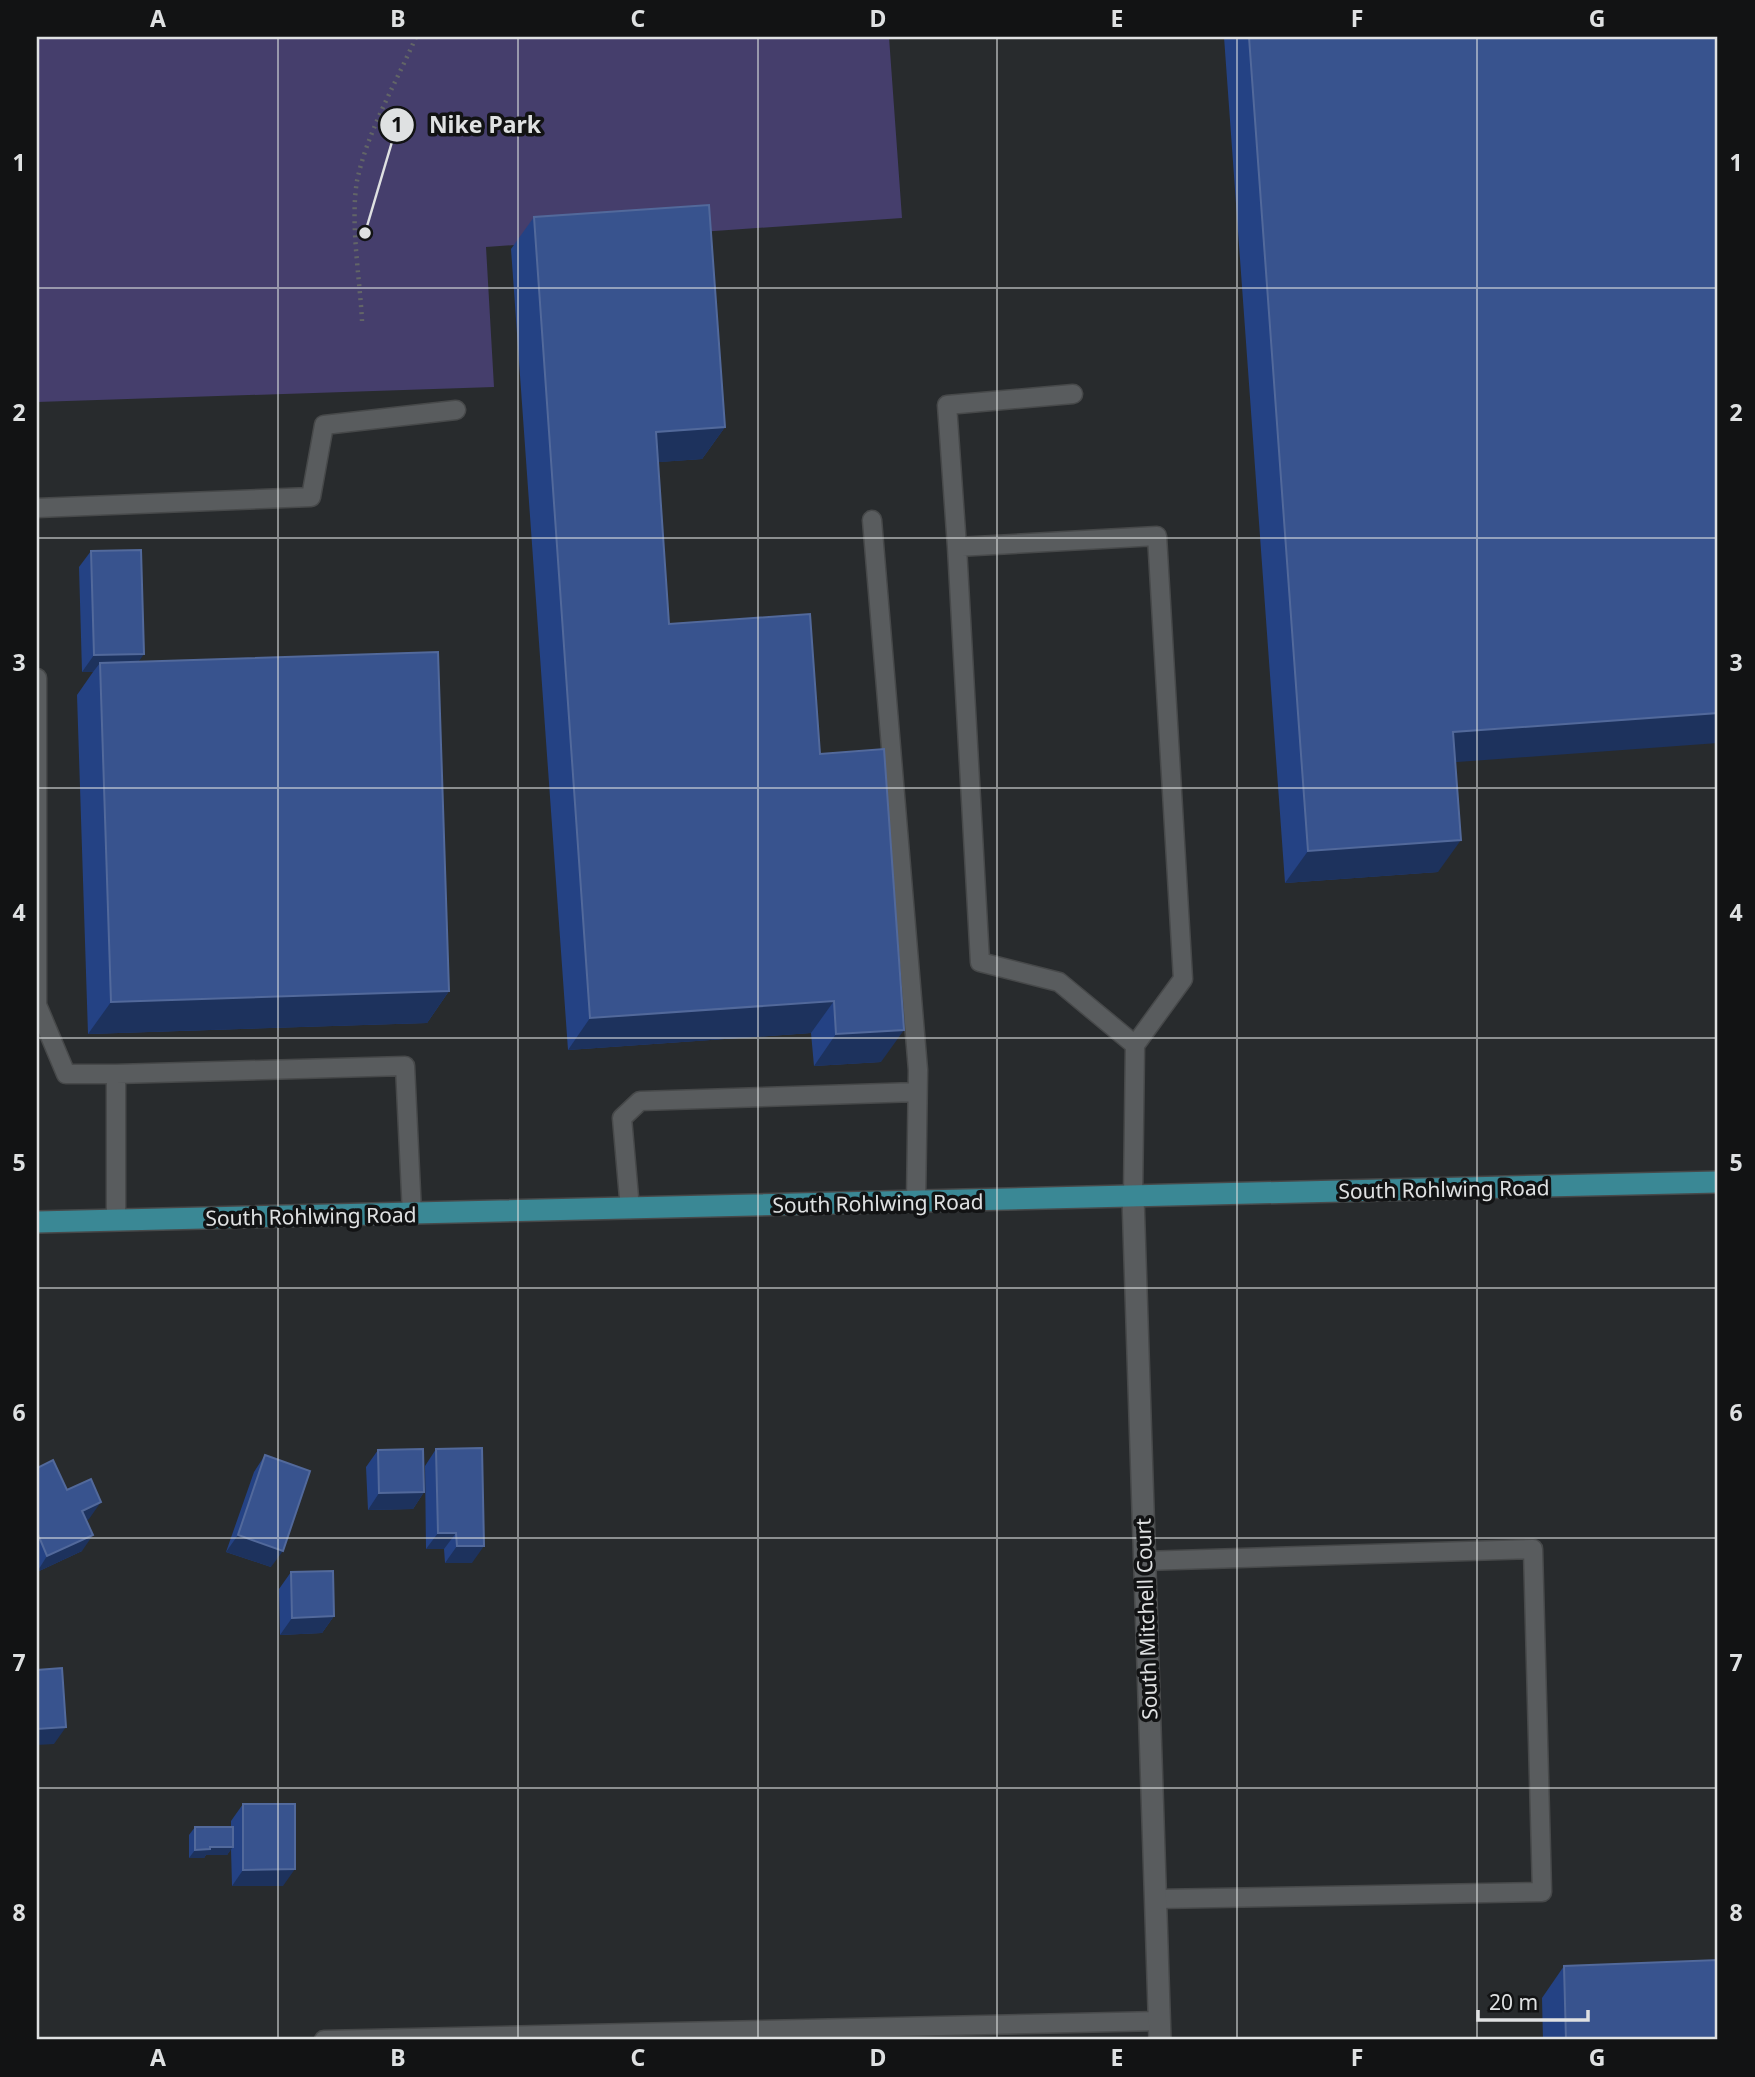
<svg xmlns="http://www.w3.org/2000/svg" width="1755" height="2077" font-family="'Noto Sans',sans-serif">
	<rect width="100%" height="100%" fill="#282b2d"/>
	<path fill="#453e6c" d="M37,37H889L902,218L486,247L494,387L37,402Z"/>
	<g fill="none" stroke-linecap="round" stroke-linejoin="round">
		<defs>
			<path id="lane" d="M37,508L311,497L324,425L456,410
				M872,520L918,1070L916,1202
				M957,547L947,405L1073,394
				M37,678V1005L66,1074H116V1220
				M116,1074L405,1066L412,1214
				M1133,1197L1135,1045L1059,982L980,962L957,547L1157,536L1183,979L1135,1045
				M630,1209L622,1118L640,1101L917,1092
				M1144,1561L1533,1549L1542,1892L1157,1899
				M324,2040L1160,2021"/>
			<path id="street" d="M1133,1197L1160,2040"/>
			<path id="primary" d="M37,1222L1718,1182"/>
		</defs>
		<use href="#lane" stroke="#47494a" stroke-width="21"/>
		<use href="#street" stroke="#47494a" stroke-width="24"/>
		<use href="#primary" stroke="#47494a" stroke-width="24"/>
		<path stroke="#626567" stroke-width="4.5" stroke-dasharray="2 5" stroke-linecap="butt" d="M362,321C360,279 350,223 357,181C367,132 396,83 416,37"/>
		<use href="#lane" stroke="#595c5e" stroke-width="18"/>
		<use href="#street" stroke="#595c5e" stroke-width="21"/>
		<use href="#primary" stroke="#3a8895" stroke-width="21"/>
	</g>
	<path fill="#244284" d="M1224,37H1718L1455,762L1438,872L1285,883Z
		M534,217L725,427L702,459L658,462L669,624L820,754L881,1062L814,1066L811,1033L568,1050L511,249Z
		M91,551L139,661L449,991L427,1023L88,1034L77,695L93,672H82L79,567Z
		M436,1449L472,1563H445L444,1549H426L425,1466Z
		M378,1450L424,1492L413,1509L368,1510L366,1467Z
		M265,1455L271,1567L226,1552L254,1472Z
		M37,1468L67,1490L89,1519L86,1520L82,1551L37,1572Z
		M291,1572L334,1616L322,1633L280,1635L279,1589Z
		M243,1804L283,1886H232L231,1849L227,1855H206L204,1858H189V1835L195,1827H231V1821Z
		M1564,1966L1718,2040H1543L1542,1998Z"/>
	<path fill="#1d325d" d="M725,427L702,459L633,464L656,432Z
		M144,654L132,671L100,663L93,672H82L94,655Z
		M1718,713V743L1430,764L1453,732Z
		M1461,840L1438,872L1285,883L1308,851Z
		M449,991L427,1023L88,1034L111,1002Z
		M834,1001L811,1033L568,1050L590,1018Z
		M904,1030L881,1062L814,1066L836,1034Z
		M424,1492L413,1509L368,1510L379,1493Z
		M101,1502L89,1519L70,1528L82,1511Z
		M438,1533H456L444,1549H426Z
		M93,1535L82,1551L37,1572L47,1556Z
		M238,1535L283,1551L271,1567L226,1552Z
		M457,1546H484L472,1563H445Z
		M334,1616L322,1633L280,1635L292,1618Z
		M66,1727L54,1744L37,1745V1729Z
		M210,1847H233L227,1855H206L204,1858H189L195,1850Z
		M295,1869L283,1886H232L243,1870Z"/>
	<path fill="#38538e" stroke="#52699b" stroke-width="2" d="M1249,37H1718V713L1453,732L1461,840L1308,851Z
		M709,205L725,427L656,432L669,624L810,614L820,754L884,749L904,1030L836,1034L834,1001L590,1018L534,217Z
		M141,550L144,654L94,655L91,551Z
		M438,652L449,991L111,1002L100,663Z
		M482,1448L484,1546H457L456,1533H438L436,1449Z
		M423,1449L424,1492L379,1493L378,1450Z
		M265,1455L310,1471L283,1551L238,1535Z
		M53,1460L67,1490L91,1479L101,1502L82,1511L93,1535L47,1556L37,1532V1468Z
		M333,1571L334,1616L292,1618L291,1572Z
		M62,1668L66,1727L37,1729V1670Z
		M243,1804H295V1869L243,1870Z
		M195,1827H233V1847H210V1849L195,1850Z
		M1718,1960V2040H1566L1564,1966Z"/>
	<path fill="none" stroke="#dfe1e2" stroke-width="2" stroke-opacity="0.55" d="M278,37V2040M518,37V2040M758,37V2040M997,37V2040M1237,37V2040M1477,37V2040M37,288H1718M37,538H1718M37,788H1718M37,1038H1718M37,1288H1718M37,1538H1718M37,1788H1718"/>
	<g text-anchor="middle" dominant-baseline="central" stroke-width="7" stroke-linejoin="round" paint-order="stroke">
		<g font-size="21" fill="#dfe1e2" stroke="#121314">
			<text transform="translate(1444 1189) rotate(-1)">South Rohlwing Road</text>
			<text transform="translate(878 1203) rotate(-1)">South Rohlwing Road</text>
			<text transform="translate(311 1216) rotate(-1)">South Rohlwing Road</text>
			<text transform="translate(1146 1619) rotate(-92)">South Mitchell Court</text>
		</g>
	</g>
	<path fill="none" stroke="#dfe1e2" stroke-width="2.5" d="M365 233L397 125"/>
	<g fill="#dfe1e2" stroke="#121314" stroke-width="2.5">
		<circle cx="365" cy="233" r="7"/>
		<circle cx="397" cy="125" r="18"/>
	</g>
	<g font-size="21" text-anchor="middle" font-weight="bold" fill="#111">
		<text x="397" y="132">1</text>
	</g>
	<g font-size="23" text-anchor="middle" font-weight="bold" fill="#dfe1e2" stroke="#121314" stroke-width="7" stroke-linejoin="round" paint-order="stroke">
		<text x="485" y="133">Nike Park</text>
	</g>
	<rect width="1755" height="2077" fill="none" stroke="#121314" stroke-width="77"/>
	<path d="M1478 2010v10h110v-10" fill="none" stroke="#dfe1e2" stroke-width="3.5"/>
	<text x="1489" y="2010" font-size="21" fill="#dfe1e2" stroke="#121314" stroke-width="5" paint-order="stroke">20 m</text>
	<rect x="38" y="38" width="1678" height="2000" fill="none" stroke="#dfe1e2" stroke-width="2.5"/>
	<g font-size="23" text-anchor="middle" font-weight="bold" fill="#dfe1e2">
		<text x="158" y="27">A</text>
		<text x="398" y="27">B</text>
		<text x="638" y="27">C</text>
		<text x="878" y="27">D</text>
		<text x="1117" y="27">E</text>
		<text x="1357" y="27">F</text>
		<text x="1597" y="27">G</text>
		<text x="19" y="171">1</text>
		<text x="1736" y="171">1</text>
		<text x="19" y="421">2</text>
		<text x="1736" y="421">2</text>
		<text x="19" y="671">3</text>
		<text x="1736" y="671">3</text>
		<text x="19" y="921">4</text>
		<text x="1736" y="921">4</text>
		<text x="19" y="1171">5</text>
		<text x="1736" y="1171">5</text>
		<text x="19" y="1421">6</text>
		<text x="1736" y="1421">6</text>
		<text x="19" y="1671">7</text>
		<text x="1736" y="1671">7</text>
		<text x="19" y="1921">8</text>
		<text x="1736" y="1921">8</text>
		<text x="158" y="2066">A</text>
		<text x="398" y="2066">B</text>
		<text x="638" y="2066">C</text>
		<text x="878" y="2066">D</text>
		<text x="1117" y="2066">E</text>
		<text x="1357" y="2066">F</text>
		<text x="1597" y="2066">G</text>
	</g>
</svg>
